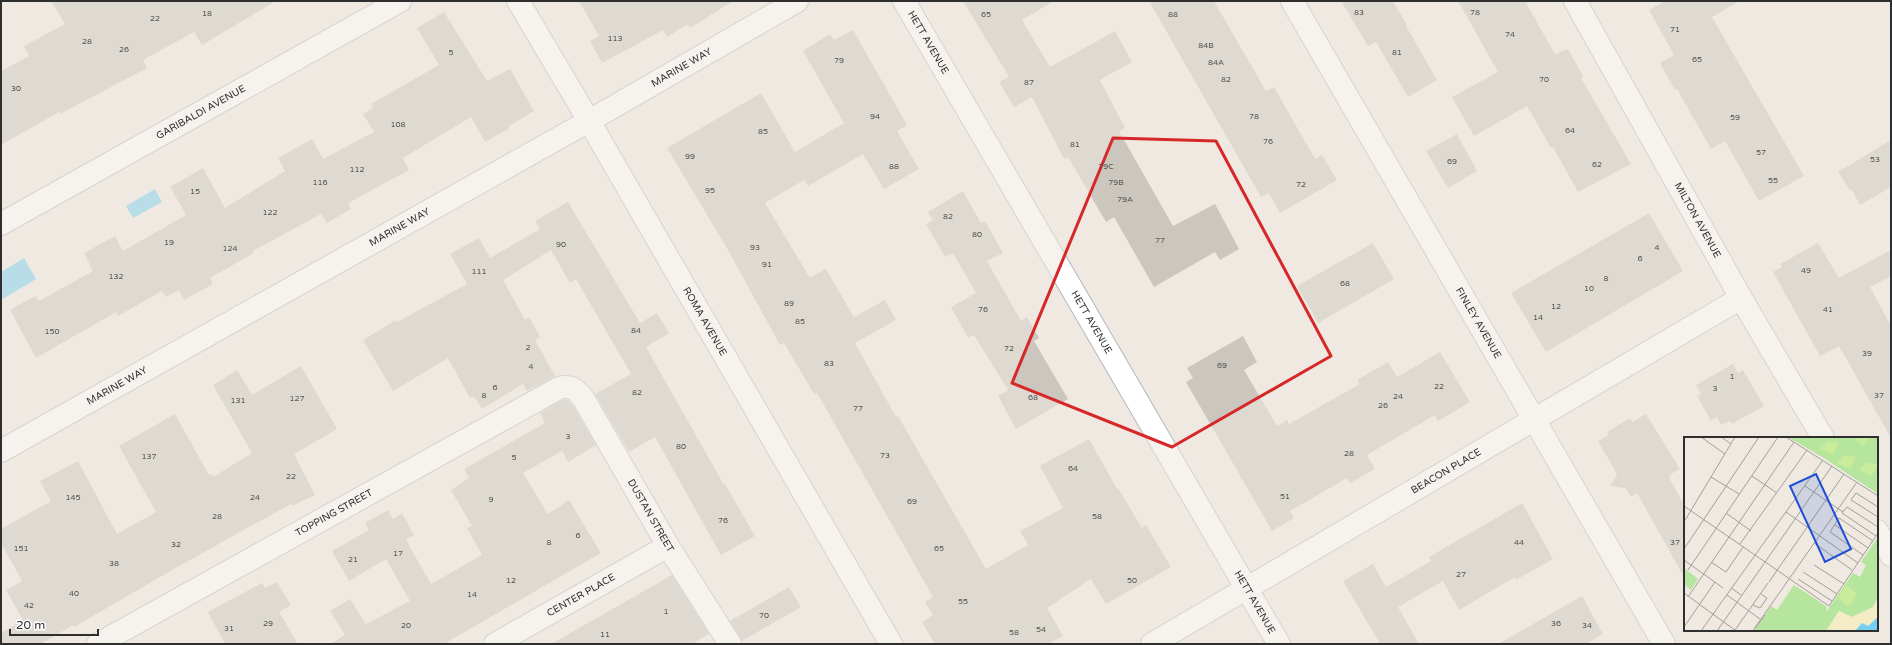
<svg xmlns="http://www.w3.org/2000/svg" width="1892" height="645" font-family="'Varela Round',sans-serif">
	<rect width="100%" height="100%" fill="#efe9e1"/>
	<path fill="#75cff0" d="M155,189L162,202L133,218L126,206Z
		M24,258L36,279L1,300V272Z"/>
	<path fill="#cbc7bf" d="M51,1H276L202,45L194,32L143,60L147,68L60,114L59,112L1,145V71L29,56L24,46L65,24Z
		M579,1H733L690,28L688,24L667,37L663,30L602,63L590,41L599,36Z
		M963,1H1054L1022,20L1050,67L1115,31L1132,62L1100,80L1125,128L1119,131L1173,226L1215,204L1239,249L1220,260L1215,252L1154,287L1114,217L1106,222L1068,157L1064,159L1032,97L1014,107L999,82L1009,77Z
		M1149,1H1214L1266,91L1274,87L1315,159L1322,155L1337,180L1280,213L1269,193L1261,197Z
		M1341,1H1393L1407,25L1406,26L1437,80L1408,97L1376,42L1368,46Z
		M1458,1H1525L1555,54L1568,49L1583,76L1581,78L1631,164L1578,192L1553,147L1551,148L1527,106L1474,136L1452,97L1498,72Z
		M1665,1H1740L1712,17L1804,176L1759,201L1725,141L1711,149L1677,89L1675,90L1660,63L1674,55L1649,10Z
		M444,12L487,81L510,69L534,111L509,126L510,128L485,142L471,117L403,158L409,170L348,203L351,209L327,223L321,214L253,251L254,253L210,278L213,284L184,300L179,290L166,297L162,291L118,316L116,312L36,358L10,310L35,296L39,301L93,271L84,253L115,236L123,251L186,215L170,187L203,168L225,208L285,171L278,158L312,139L323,159L374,132L363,114L373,108L371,104L439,65L417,28Z
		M853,30L907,125L897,131L919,169L884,189L863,154L808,186L804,180L765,203L810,278L826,269L854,317L885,300L896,320L855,343L896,417L898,416L986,569L1028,545L1020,531L1063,508L1040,466L1089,439L1117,489L1118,488L1142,528L1146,525L1171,567L1106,604L1091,579L1047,608L1063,636L1048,644H935L922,622L933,615L925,602L933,597L817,393L814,394L784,343L780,345L728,250L667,148L761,93L795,152L844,123L803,51L830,34L834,40Z
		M1457,134L1477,171L1448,188L1426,151Z
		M1891,140V187L1860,205L1852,190H1850L1838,172Z
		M963,191L981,223L985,221L1003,253L987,261L1021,321L1027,317L1039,338L1034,341L1068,399L1016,429L998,396L1008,390L974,335L968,338L951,307L976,293L953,253L945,257L926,224L933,220L928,212Z
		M568,202L640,323L657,313L669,333L646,347L724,485L725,484L755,536L721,555L655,437L629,452L595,394L631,374L576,279L570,283L551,250L503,280L525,320L529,317L540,337L535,340L555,376L527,391L523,384L482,409L474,396L470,398L448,358L393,391L363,340L396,320L397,322L467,284L450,254L479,238L490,258L540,229L535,221Z
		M1649,213L1683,271L1546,352L1511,293Z
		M1373,243L1394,279L1318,323L1297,286Z
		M1818,243L1839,278L1891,250V276L1870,287L1891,326V438L1839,346L1820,356L1773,272L1782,267L1780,264Z
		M1243,336L1257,362L1244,370L1277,426L1287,420L1289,424L1360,384L1357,380L1388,362L1397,377L1440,352L1470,402L1438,421L1435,415L1367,455L1375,469L1350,483L1347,478L1290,511L1294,518L1272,531L1186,382L1193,378L1187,368Z
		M1733,364L1738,373L1743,370L1764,406L1732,424L1730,421L1721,425L1717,417L1711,421L1697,396L1701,394L1696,385Z
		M301,366L337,429L294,454L315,495L292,506L291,504L249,527L174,569L74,627L73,625L41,644H1V633L23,620L6,590L22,581L1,543V529L51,501L40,481L78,461L117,534L156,512L119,446L175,414L209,475L211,474L213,477L252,453L213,385L237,370L252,395Z
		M563,400H568L573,406L596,445L568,462L562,451L523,473L548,514L569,500L601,553L444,644H330L345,635L330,611L350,599L366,624L410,601L386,559L349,581L332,551L369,530L365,523L388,510L393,519L402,513L414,535L406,540L431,584L482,555L467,528L472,526L451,490L469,478L464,469L545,423L540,413Z
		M1646,414L1680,469L1669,475L1671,477L1669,478L1685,506V579L1637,493L1631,497L1625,488L1610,486L1617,474L1598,441L1609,435L1607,432L1630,418L1632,422Z
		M1522,503L1553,559L1516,580L1515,577L1459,610L1443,581L1398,607L1419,644H1380L1343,581L1373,564L1386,587L1431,561L1429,557Z
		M672,575L709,634L692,644H551Z
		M277,582L291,605L279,612L298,644H225L208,612L262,583L265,588Z
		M789,587L801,607L742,641L730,621Z
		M1582,596L1603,634L1586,644H1498Z"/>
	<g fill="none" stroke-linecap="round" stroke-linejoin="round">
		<defs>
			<g id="street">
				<path id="s1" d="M518,1L589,121L891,644"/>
				<path id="s2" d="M904,1L1279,644"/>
				<path id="s3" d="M1292,1L1664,644"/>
				<path id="s4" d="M1575,1L1741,298L1823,438"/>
				<path id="s5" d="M1,224L400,1"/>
				<path id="s6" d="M1,451L589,121L797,1"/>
				<path d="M1877,531L1891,555"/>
				<path id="s7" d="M98,644L559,388C570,385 576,389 583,398L668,546L730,644"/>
				<path id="s8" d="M495,644L668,546"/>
				<path id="s9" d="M1152,644L1741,298"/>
			</g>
		</defs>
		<use href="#street" stroke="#b4b7c1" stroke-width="24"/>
		<use href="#street" stroke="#fff" stroke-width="22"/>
	</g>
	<path d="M0 0H1892V645H0ZM1113,138L1216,141L1331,356L1172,447L1012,383Z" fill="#efe9e1" fill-opacity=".55" fill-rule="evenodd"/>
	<path fill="none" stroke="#d62828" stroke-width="3" stroke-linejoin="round" d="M1113,138L1216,141L1331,356L1172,447L1012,383Z"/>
	<g text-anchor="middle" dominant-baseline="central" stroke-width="3.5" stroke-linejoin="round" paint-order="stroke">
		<g font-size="8" fill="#555452">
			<text x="1359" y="12">83</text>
			<text x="1475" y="12">78</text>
			<text x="207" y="13">18</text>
			<text x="986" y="14">65</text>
			<text x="1173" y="14">88</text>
			<text x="155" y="18">22</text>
			<text x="1675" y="29">71</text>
			<text x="1510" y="34">74</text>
			<text x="615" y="38">113</text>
			<text x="87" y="41">28</text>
			<text x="1206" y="45">84B</text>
			<text x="124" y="49">26</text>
			<text x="451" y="52">5</text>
			<text x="1397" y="52">81</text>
			<text x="1697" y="59">65</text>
			<text x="839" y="60">79</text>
			<text x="1216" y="62">84A</text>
			<text x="1226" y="79">82</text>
			<text x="1544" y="79">70</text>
			<text x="1029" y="82">87</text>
			<text x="16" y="88">30</text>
			<text x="875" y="116">94</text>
			<text x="1254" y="116">78</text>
			<text x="1735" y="117">59</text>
			<text x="398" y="124">108</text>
			<text x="1570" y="130">64</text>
			<text x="763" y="131">85</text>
			<text x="1268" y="141">76</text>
			<text x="1075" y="144">81</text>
			<text x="1761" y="152">57</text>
			<text x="690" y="156">99</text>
			<text x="1875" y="159">53</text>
			<text x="1452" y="161">69</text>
			<text x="1597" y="164">62</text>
			<text x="894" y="166">88</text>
			<text x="1106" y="166">79C</text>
			<text x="357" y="169">112</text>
			<text x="1773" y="180">55</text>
			<text x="320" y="182">116</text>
			<text x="1116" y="182">79B</text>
			<text x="1301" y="184">72</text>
			<text x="710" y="190">95</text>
			<text x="195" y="191">15</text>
			<text x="1125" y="199">79A</text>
			<text x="270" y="212">122</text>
			<text x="948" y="216">82</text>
			<text x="977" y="234">80</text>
			<text x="1160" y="240">77</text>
			<text x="169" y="242">19</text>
			<text x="561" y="244">90</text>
			<text x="755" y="247">93</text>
			<text x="1657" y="247">4</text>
			<text x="230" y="248">124</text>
			<text x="1640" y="258">6</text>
			<text x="767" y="264">91</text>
			<text x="1806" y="270">49</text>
			<text x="479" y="271">111</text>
			<text x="116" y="276">132</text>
			<text x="1606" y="278">8</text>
			<text x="1345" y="283">68</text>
			<text x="1589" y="288">10</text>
			<text x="789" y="303">89</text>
			<text x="1556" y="306">12</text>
			<text x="983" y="309">76</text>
			<text x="1828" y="309">41</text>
			<text x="1538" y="317">14</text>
			<text x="800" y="321">85</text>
			<text x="636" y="330">84</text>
			<text x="52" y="331">150</text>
			<text x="528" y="347">2</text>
			<text x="1009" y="348">72</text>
			<text x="1867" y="353">39</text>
			<text x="829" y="363">83</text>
			<text x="1222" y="365">69</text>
			<text x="531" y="366">4</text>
			<text x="1732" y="376">1</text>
			<text x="1439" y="386">22</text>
			<text x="495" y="387">6</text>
			<text x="1715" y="388">3</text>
			<text x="637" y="392">82</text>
			<text x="484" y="395">8</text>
			<text x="1879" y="395">37</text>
			<text x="1398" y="396">24</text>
			<text x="1033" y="397">68</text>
			<text x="297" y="398">127</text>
			<text x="238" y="400">131</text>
			<text x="1383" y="405">26</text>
			<text x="858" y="408">77</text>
			<text x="568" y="436">3</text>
			<text x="681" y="446">80</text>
			<text x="1349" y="453">28</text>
			<text x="885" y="455">73</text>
			<text x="149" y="456">137</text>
			<text x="514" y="457">5</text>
			<text x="1073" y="468">64</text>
			<text x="291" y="476">22</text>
			<text x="1285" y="496">51</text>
			<text x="73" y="497">145</text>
			<text x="255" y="497">24</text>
			<text x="491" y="499">9</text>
			<text x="912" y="501">69</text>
			<text x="217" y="516">28</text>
			<text x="1097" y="516">58</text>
			<text x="723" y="520">76</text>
			<text x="578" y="535">6</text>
			<text x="549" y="542">8</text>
			<text x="1519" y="542">44</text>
			<text x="1675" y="542">37</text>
			<text x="176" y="544">32</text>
			<text x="21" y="548">151</text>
			<text x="939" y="548">65</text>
			<text x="398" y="553">17</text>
			<text x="353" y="559">21</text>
			<text x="114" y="563">38</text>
			<text x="1461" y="574">27</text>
			<text x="511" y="580">12</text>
			<text x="1132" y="580">50</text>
			<text x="74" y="593">40</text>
			<text x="472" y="594">14</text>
			<text x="963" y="601">55</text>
			<text x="29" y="605">42</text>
			<text x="666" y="611">1</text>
			<text x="764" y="615">70</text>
			<text x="268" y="623">29</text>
			<text x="1556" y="623">36</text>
			<text x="406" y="625">20</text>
			<text x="1587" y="625">34</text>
			<text x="229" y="628">31</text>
			<text x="1041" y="629">54</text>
			<text x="1014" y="632">58</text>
			<text x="605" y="634">11</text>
		</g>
		<g font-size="10" fill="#2e2e2e" stroke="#fff">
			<text stroke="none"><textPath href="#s2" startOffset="48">HETT AVENUE</textPath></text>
			<text stroke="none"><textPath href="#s6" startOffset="781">MARINE WAY</textPath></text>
			<text stroke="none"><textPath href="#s5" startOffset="229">GARIBALDI AVENUE</textPath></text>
			<text stroke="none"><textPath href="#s4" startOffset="251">MILTON AVENUE</textPath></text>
			<text stroke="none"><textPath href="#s6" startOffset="457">MARINE WAY</textPath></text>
			<text stroke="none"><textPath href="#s1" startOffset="371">ROMA AVENUE</textPath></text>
			<text stroke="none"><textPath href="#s2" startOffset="372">HETT AVENUE</textPath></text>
			<text stroke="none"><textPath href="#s3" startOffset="372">FINLEY AVENUE</textPath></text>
			<text stroke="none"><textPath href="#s6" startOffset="133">MARINE WAY</textPath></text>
			<text stroke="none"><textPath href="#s9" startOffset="341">BEACON PLACE</textPath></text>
			<text stroke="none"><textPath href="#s7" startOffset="270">TOPPING STREET</textPath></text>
			<text stroke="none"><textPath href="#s7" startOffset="691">DUSTAN STREET</textPath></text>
			<text stroke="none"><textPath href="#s8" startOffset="99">CENTER PLACE</textPath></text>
			<text stroke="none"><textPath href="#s2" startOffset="696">HETT AVENUE</textPath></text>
		</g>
	</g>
	<g transform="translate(1684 437)">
		<rect width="194" height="194" fill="#efe9e1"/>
		<path d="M104,0H194V57L140,21ZM194,100V161L189,170L168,180L155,174L142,194H70L87,169L93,173L110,148L142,169L143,174L169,136L176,140L182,128L177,125ZM0,131L14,142L7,153L0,147Z" fill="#b6e59e"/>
		<path d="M194,161V180L184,189L176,187L171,194H142L155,174L168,180L189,170Z" fill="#f3ecc5"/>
		<path d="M168,0H186L179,9ZM144,4L155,6L149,18L136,12ZM160,18L172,20L166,32L153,26ZM183,25L194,27L188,39L175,33ZM162,148L172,156L168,167L163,169L154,161Z" fill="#c9ec9a"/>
		<path d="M194,180V194H171L178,186L184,189Z" fill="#75cff0"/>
		<path fill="none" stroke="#a29e99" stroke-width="1" d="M17,0L41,17M37,0L47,7M102,0L194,59M68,39L93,56M27,40L55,57M121,49L159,75M0,69L145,169L194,96M194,70L172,56L167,63L194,80M102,75L174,126M42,76L67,94M0,85L51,0M151,88L184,111M192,99L158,76L163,70L194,90M130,106L168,133M56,107L123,13M0,112L75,0M179,118L146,95L155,81L189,104M0,123L39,151M27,125L42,135L59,110M130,128L160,147M4,133L94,0M119,135L153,157M114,142L148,164M85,145L160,37M47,151L57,158M0,156L52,194M43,158L76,182M4,160L110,5M69,168L76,171L83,161L77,157M0,190L31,145M70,192L173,45M51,193L84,146M17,194L139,23M33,194L148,29M69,194L81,178"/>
		<path fill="#1d4ed8" fill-opacity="0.15" stroke="#1d4ed8" stroke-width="2" d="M132,37L167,112L141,125L106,49Z"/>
		<rect width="194" height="194" fill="none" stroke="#2e2e2e" stroke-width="2"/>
	</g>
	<rect width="1892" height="645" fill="none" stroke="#2e2e2e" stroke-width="4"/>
	<path d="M10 629v6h88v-6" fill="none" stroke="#2e2e2e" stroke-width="2"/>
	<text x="16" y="629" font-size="12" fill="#2e2e2e" stroke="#ffffff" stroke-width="3" paint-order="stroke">20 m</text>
</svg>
